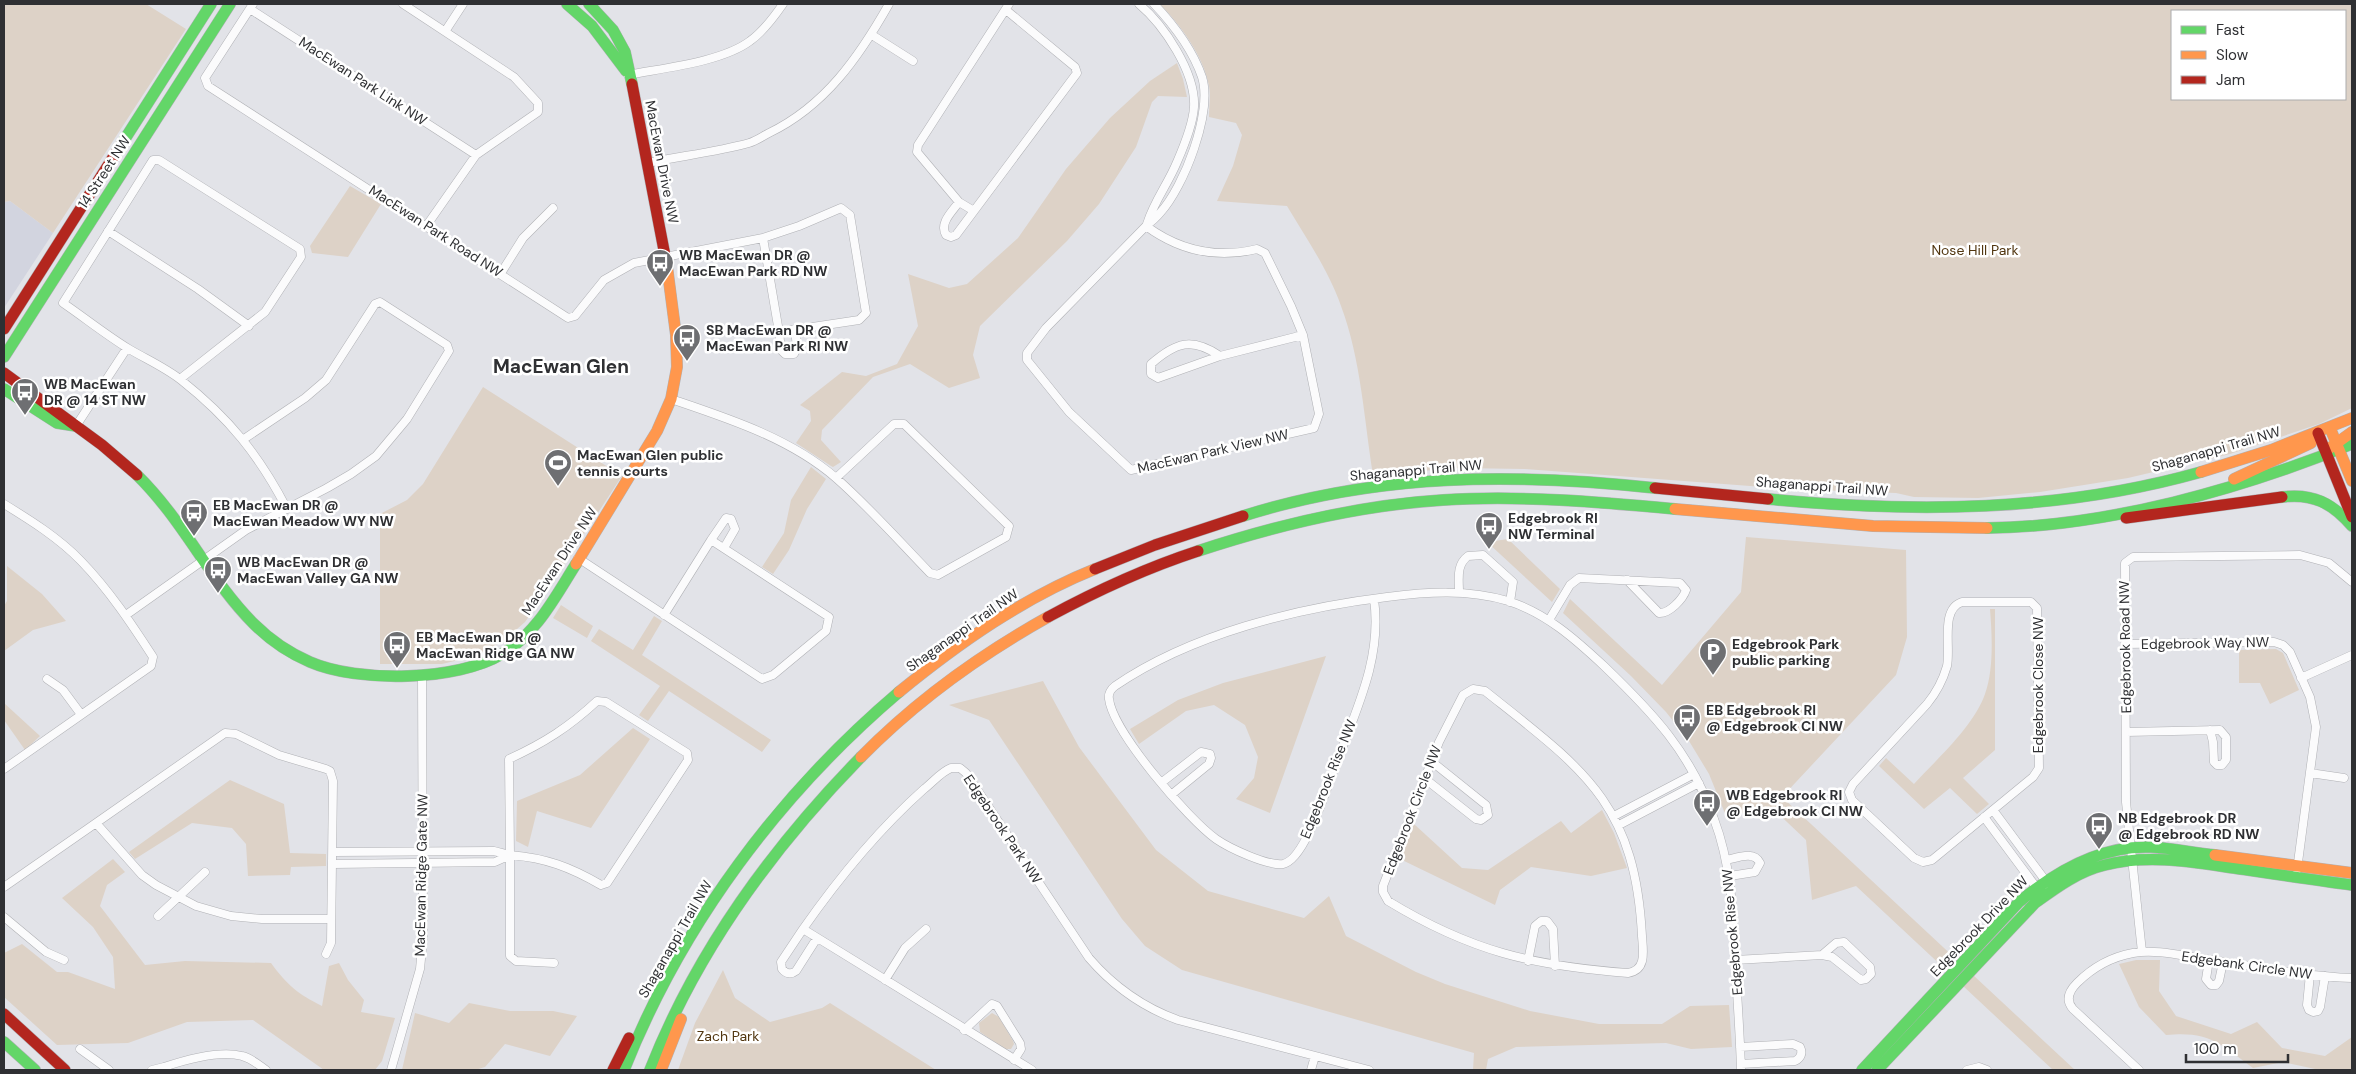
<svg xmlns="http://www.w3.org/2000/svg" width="2356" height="1074" font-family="'DM Sans',sans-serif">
	<rect width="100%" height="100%" fill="#e2e3e8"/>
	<path fill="#d2d4df" d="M10,201L53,233L4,308V202Z"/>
	<path fill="#ddd2c7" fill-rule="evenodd" d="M4,4H146L186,29L53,233L10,201L4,202Z
		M1160,4H2352V408L2319,424L2230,454L2128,478L2040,492L1978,498L1914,497L1896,493L1789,489L1525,469L1459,468L1373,475C1364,419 1361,359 1341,306C1329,271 1306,238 1287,206L1217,201L1233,166L1242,135L1236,123L1209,117C1209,107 1211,95 1209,86C1203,55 1181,26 1160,4ZM2172,11H2345V99H2172Z
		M1177,63L1183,79L1187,97L1158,96L1152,102L1136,147L1099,204L1067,241L980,326L973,355L980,378L949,388L910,364L873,377L822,430L821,440L841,462L833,467L831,466L796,443L811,421L810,411L800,405L842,372L866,376L897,364L918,326L908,274L949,288L967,284L1018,238L1066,169L1110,118L1150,81Z
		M350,186L381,204L348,257L312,253L310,246Z
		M483,387L622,476L540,601L525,622L507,638L486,651L463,659L442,664H380V514L407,500L423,484Z
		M811,467L826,479L807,509L789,550L773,574L762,567L784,533L791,500Z
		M1746,537L1906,550L1907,637L1896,675L1782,797L2075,1070H2053L1856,886L1812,900L1806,840L1771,807L1726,816L1709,774L1689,741L1666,712L1631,676L1563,613L1570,599L1662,685L1741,592Z
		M1508,539L1560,589L1552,602L1487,542Z
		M7,566L42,594L66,621L33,630L4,651V606L7,601Z
		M561,605L593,626L587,638L553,618Z
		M1990,609H1995V750L1963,778L1989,804L1977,814L1950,788L1924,809L1879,766L1886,758L1914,784C1937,759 1974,726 1985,694C1994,669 1992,635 1990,609Z
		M654,616L662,621L642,655L771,740L762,752L669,691L648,721L639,715L660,686L591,641L599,629L633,650Z
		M2276,649L2283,653L2299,690L2270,704L2260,683H2239V650Z
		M1326,656L1270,813L1236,799L1254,778L1258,757L1245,725L1214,705L1186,711L1139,744L1130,729L1178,700L1223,683Z
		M1043,681L1079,747L1156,850L1208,891L1304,918L1329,896L1346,936L1416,972L1445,984L1530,1011L1599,1024H1662L1690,1006L1729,1005L1732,1047L1691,1049L1666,1043L1516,1047L1488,1059L1486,1070H1473L1474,1053L1182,970L1145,946L1122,919L989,720L949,705Z
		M4,703L40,736L25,750L4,720Z
		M633,728L650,739L591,828L537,811L528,847L516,841L517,801L580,775Z
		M230,780L284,804L290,853L326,854V866L291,867L290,875L248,876L246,844L232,828L192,823L135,859L129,852Z
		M1602,810L1614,833L1627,868L1591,876L1531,867L1500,890L1495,905L1400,859L1414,824L1462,868L1488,870L1561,821L1571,833Z
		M113,859L125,872L107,885L100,906L145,965L185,961L271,963C287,985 298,994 322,1006L329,966L339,963L348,980L364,1000L361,1012L395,1018L382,1061L375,1070H324L253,1020L187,1022L128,1043L57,1045L4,997V953L22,944L57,972H68L115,989L113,957L93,927L62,898Z
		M2136,960H2160L2159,991L2176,1016L2231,1034L2257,1022L2282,1048L2325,1056L2352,1037V1070H2320L2283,1062L2253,1068C2219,1043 2210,1031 2166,1035L2139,1007L2119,964Z
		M723,970L735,998L770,1022L822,1008L830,1003L936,1070H678L695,1023Z
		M469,1003L510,1011H553L577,1016L550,1056L505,1044L485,1067L475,1070H402L415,1013L449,1023Z
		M992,1013L999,1017L1013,1041L1014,1044L1011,1049H1005L980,1032L979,1023Z"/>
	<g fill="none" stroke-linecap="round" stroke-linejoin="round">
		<defs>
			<path id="street" d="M253,4L205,78L208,86L568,318L575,316L604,280L634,263L763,238
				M403,4L514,77L538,103V112L476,155L427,225
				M1139,4C1164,25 1196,73 1194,107C1193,124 1184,146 1177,162C1168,184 1154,201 1147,224
				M250,9L476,155
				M446,30L463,4
				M872,35L913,61
				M628,75C663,68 722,62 750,41C763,32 774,17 783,4
				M648,163C681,156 716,152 749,143C756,141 763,136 769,133C825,106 859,57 889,4
				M959,202C952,212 939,223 946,235L951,237L956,235L1077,73L1075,67L1006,10
				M841,208L850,215L866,313L859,320L779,332L763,238L799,226Z
				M974,211L959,202L917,152L918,145L1009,4
				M1146,226C1180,251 1216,259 1257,249L1265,253L1291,306L1303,335L1319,414L1314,428L1131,470L1069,412L1027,360V353L1046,328L1146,226C1151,222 1156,218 1160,213C1184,187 1213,112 1202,77C1193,51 1173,24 1154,4
				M108,231L198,289L249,326
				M501,273L523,238L553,208
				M779,332L781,350L785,354H794L797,348L795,329
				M1220,356C1192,337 1176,342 1151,364V374L1158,378L1220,356L1303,335
				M180,379L265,312L301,257L300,249L159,160H153L63,303C85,318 106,335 129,349C146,359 166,368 181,380C229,418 259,455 287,509
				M671,399C727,418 790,438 836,478C869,507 899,541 930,573L938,575L1006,537L1009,526L904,424H894L836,478
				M76,426L127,348
				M4,504C30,520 59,538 81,561C109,590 131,623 153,657L151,666L4,769
				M711,540L726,518L731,519L735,529L724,548
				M578,558L762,679L773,675L826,631L829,617L711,540L664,615
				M1459,592C1459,579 1456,565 1468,556L1483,555L1513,582L1510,602
				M1374,599C1382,656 1358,706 1338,759C1329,780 1306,860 1283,864C1267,866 1229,848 1216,839C1188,819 1113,732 1109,699C1108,694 1111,689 1115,686C1191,634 1296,608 1387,597C1427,592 1468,589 1508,601C1546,613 1575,639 1604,666C1653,713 1691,753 1714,819C1731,864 1733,910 1735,958C1737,995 1740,1033 1741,1070
				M1962,602H2031L2037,608L2039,768L2033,777L1932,860L1923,862L1914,858L1852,800L1849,792L1853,784L1927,704C1936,693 1943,680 1947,666C1951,647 1940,609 1962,602Z
				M126,615L246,530L327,488L351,474L376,456L407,419L449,351L447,345L380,302L375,304L326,380L305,398L244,439
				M1549,620L1570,585L1579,578L1680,583L1686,590C1683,599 1669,614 1659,613L1627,580
				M2125,644L2274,642L2283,645L2290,652L2310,697L2316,727L2297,870
				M2301,678L2352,655
				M47,679L63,690L80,713
				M1473,689L1485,691C1583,769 1635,802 1642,936C1643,951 1647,970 1628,973C1533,966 1470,951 1388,901L1383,892V886L1439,742L1463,695Z
				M597,701L606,702L687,753L688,760L607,883L601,885C570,867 546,858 510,855L509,759C544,743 569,727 597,701Z
				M2126,732L2220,730L2226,737V760L2222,765H2217L2214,762L2213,742L2210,730
				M2310,773L2344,778
				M1424,778L1476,819L1481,820L1488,815L1486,805L1431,761
				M1161,783L1201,752L1210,754L1211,758L1209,764L1171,795
				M1993,810L2045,880L2046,886
				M1614,816L1694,774
				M1984,817L2036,887L2047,893
				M1619,825L1699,783
				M333,852L494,851L510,855
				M510,855V956L516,961L554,963
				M1726,860C1737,858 1754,850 1760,863L1755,872L1730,876
				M333,864L495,862L510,855
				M4,887L96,823
				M158,916L205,872
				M4,917L46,952L64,960
				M803,929L781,962L782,969C786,974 791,975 796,971L817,938
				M2142,952L2126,802L2125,563L2133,557L2300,555L2329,563L2352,582
				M326,954L331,943L333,781L330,771L326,769L279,755L236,734L225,733L96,823L142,875L156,885L196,906L231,916L262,919H331
				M1735,960L1822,955L1832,957L1861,980L1866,979L1871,974L1870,967L1844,942L1836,943L1822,955
				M2209,960L2206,979L2211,985H2216L2219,981L2223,962
				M1528,961L1535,926L1541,921H1547L1553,929L1555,966
				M2310,974L2307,1005L2309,1010L2313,1012L2318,1011L2320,1007L2325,976
				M885,980L905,948L926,929
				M964,1030L992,1004L997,1006L1020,1043L1021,1049L1014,1060
				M1740,1047L1793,1044L1800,1047C1803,1053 1801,1058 1795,1061L1741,1064
				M80,1049L109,1070
				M164,1067C185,1060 220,1050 242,1056C251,1058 259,1065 266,1070
				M152,1070L164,1067L165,1069
				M391,1070L420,969L423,938L422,675
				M1032,1070L803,929C838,879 878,830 924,789C933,782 941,772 951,768H960L966,773L1089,958C1114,987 1142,1007 1178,1020L1369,1070
				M1311,1070L1315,1056
				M1967,1070L1979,1067L1987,1070
				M2139,1070L2073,1009C2065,1000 2069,991 2077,983C2093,967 2111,957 2133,953C2157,949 2182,956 2205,959C2254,966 2303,976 2352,978"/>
			<path id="fast" d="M567,4L592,26L626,71
				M589,4L613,30L625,52L632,84
				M121,145L211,4
				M4,357L230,4
				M4,389L57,423L76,426
				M137,475C184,521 209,579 254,624C270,640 289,653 310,662C358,683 458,681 502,654C537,633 555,597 576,564
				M2282,497C2313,493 2332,503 2352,526
				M1768,499C1914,513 2059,512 2201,472
				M1243,516C1379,473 1515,473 1655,488
				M1987,528C2107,527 2241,489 2352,444
				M1198,551C1277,525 1361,505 1443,500C1520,495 1599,502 1675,509
				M4,1042L35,1070
				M624,1070C682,924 779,794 899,692
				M650,1070C697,950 772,848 861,757
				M1862,1070L2019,902C2056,871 2101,845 2151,847C2172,848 2194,853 2215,855
				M1877,1070L2035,903C2057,887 2079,871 2105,865C2148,854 2192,862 2234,868C2274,874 2313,880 2352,885"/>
			<path id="slow" d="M2330,428L2352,481
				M2327,450L2352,432
				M2201,472L2271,450L2352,418
				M2234,479L2311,443
				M1675,509L1873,526L1987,528
				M576,564L657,431L671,399L677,367L676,335L667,266
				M899,692C959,643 1023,598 1095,569
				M861,757C916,701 980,655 1048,617
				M2215,855L2352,873
				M661,1070L681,1019"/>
			<path id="jam" d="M632,84L667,266
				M4,329L121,145
				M4,373L102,445L137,475
				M2318,433L2352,517
				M1655,488L1768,499
				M2126,518L2282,497
				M1095,569L1155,545L1243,516
				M1048,617C1096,591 1146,568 1198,551
				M4,1014L65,1070
				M613,1070L629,1038"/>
		</defs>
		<use href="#street" stroke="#b0b1b5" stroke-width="9"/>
		<use href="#fast" stroke="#b0b1b5" stroke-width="12"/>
		<use href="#slow" stroke="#b0b1b5" stroke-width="12"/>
		<use href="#jam" stroke="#b0b1b5" stroke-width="12"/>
		<use href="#street" stroke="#fbfbfc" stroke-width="8"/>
		<use href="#fast" stroke="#63d668" stroke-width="11"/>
		<use href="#slow" stroke="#ff974d" stroke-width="11"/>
		<use href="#jam" stroke="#b3261e" stroke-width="11"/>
	</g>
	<defs>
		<symbol id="bus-pin" viewBox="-11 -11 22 30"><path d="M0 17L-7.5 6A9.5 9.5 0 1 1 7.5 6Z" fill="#6e6f72" stroke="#fff"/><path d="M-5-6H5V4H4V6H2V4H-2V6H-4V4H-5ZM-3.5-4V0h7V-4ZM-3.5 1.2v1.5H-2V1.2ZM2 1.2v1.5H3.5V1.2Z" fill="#fff"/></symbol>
		<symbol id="stadium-pin" viewBox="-11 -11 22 30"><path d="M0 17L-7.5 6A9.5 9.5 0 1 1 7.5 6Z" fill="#6e6f72" stroke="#fff"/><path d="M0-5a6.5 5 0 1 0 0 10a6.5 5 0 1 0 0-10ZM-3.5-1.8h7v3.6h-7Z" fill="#fff"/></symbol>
		<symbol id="parking-pin" viewBox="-11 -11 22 30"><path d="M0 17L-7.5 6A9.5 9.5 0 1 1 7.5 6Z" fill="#6e6f72" stroke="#fff"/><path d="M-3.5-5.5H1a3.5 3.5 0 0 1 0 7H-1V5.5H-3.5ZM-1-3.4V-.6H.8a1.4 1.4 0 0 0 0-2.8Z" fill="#fff"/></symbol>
	</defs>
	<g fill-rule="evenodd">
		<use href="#bus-pin" x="644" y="247" width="32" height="43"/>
		<use href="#bus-pin" x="671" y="322" width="32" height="43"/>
		<use href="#bus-pin" x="9" y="376" width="32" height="43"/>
		<use href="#stadium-pin" x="542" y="447" width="32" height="43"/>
		<use href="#bus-pin" x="178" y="497" width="32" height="43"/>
		<use href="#bus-pin" x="1473" y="510" width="32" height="43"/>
		<use href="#bus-pin" x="202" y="554" width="32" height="43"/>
		<use href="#bus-pin" x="381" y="629" width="32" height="43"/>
		<use href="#parking-pin" x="1697" y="636" width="32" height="43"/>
		<use href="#bus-pin" x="1671" y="702" width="32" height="43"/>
		<use href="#bus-pin" x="1691" y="787" width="32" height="43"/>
		<use href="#bus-pin" x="2083" y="810" width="32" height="43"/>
	</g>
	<g text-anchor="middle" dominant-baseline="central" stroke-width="5" stroke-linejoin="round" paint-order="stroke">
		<g font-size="14" fill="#2f3033" stroke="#fff">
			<text transform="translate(363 81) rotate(33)">MacEwan Park Link NW</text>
			<text transform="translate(662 162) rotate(79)">MacEwan Drive NW</text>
			<text transform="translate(104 172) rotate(-57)">14 Street NW</text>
			<text transform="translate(436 231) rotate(33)">MacEwan Park Road NW</text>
			<text transform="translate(2216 449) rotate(-16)">Shaganappi Trail NW</text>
			<text transform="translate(1213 451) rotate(-13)">MacEwan Park View NW</text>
			<text transform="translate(1416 470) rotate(-5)">Shaganappi Trail NW</text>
			<text transform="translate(1822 486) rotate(4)">Shaganappi Trail NW</text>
			<text transform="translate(559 561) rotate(-57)">MacEwan Drive NW</text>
			<text transform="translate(962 630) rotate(-35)">Shaganappi Trail NW</text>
			<text transform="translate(2205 643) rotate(-1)">Edgebrook Way NW</text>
			<text transform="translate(2125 647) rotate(-91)">Edgebrook Road NW</text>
			<text transform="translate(2038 685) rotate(-90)">Edgebrook Close NW</text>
			<text transform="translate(1328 779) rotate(-68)">Edgebrook Rise NW</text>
			<text transform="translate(1412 810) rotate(-69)">Edgebrook Circle NW</text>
			<text transform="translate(1003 829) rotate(56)">Edgebrook Park NW</text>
			<text transform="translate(421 875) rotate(-89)">MacEwan Ridge Gate NW</text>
			<text transform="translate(1979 926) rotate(-46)">Edgebrook Drive NW</text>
			<text transform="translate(1732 932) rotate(-95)">Edgebrook Rise NW</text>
			<text transform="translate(675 939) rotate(-60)">Shaganappi Trail NW</text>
			<text transform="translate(2247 965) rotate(8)">Edgebank Circle NW</text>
		</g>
		<g font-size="14" fill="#513610" stroke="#fff">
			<text x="1975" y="250">Nose Hill Park</text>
			<text x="728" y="1036">Zach Park</text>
		</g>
		<g font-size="14" font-weight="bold" fill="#2f3033" stroke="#fff" text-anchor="start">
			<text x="679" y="255">WB MacEwan DR @<tspan x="679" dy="16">MacEwan Park RD NW</tspan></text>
			<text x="706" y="330">SB MacEwan DR @<tspan x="706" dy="16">MacEwan Park RI NW</tspan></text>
			<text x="44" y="384">WB MacEwan<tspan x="44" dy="16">DR @ 14 ST NW</tspan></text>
			<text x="577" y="455">MacEwan Glen public<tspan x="577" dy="16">tennis courts</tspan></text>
			<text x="213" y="505">EB MacEwan DR @<tspan x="213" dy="16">MacEwan Meadow WY NW</tspan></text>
			<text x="1508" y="518">Edgebrook RI<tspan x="1508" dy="16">NW Terminal</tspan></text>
			<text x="237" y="562">WB MacEwan DR @<tspan x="237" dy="16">MacEwan Valley GA NW</tspan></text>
			<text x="416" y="637">EB MacEwan DR @<tspan x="416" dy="16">MacEwan Ridge GA NW</tspan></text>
			<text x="1732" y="644">Edgebrook Park<tspan x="1732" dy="16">public parking</tspan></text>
			<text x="1706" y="710">EB Edgebrook RI<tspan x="1706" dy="16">@ Edgebrook CI NW</tspan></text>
			<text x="1726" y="795">WB Edgebrook RI<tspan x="1726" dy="16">@ Edgebrook CI NW</tspan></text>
			<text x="2118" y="818">NB Edgebrook DR<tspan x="2118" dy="16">@ Edgebrook RD NW</tspan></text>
		</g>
		<g font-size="19" font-weight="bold" fill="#2f3033" stroke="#fff">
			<text x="561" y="366">MacEwan Glen</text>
		</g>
	</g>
	<rect width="2356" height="1074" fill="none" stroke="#2f3033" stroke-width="10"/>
	<rect x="2171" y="10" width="175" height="90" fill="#ffffff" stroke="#acacad"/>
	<rect x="2181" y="26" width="25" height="8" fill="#63d668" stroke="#acacad"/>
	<text x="2216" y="35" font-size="15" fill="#2f3033">Fast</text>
	<rect x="2181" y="51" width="25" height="8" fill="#ff974d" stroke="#acacad"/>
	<text x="2216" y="60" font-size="15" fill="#2f3033">Slow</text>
	<rect x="2181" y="76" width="25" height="8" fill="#b3261e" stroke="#acacad"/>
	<text x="2216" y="85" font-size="15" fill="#2f3033">Jam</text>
	<path d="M2186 1054v8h102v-8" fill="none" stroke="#2f3033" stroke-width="2.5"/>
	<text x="2194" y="1054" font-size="15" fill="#2f3033" stroke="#ffffff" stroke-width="4" paint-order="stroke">100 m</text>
</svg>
